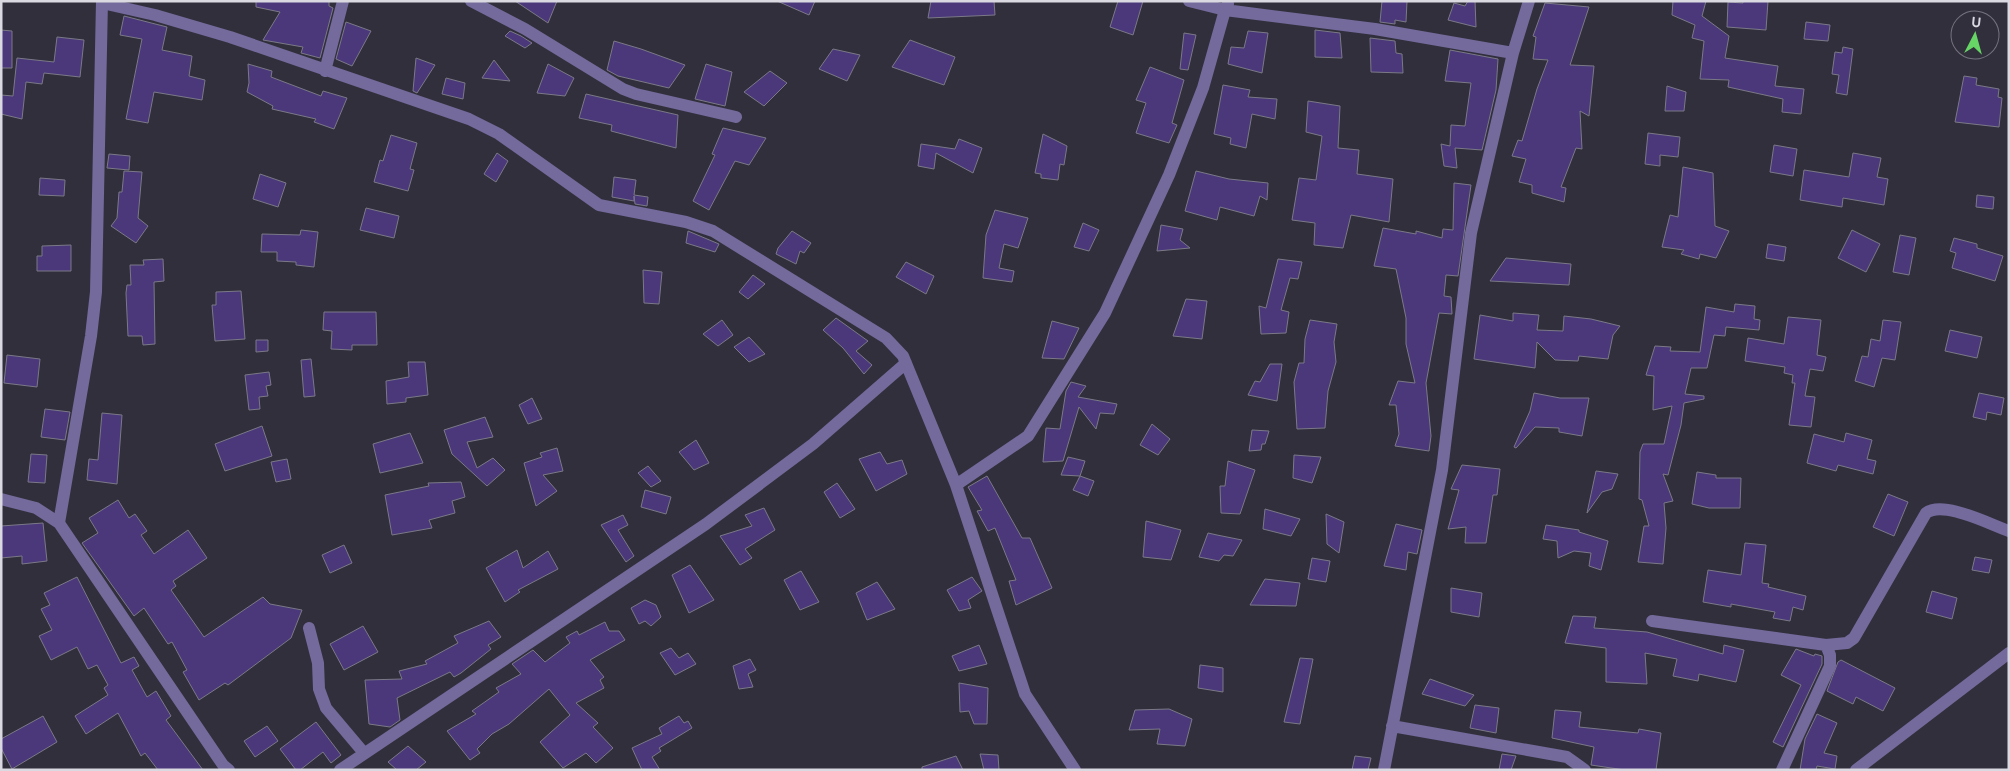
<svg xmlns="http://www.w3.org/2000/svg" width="2010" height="771" font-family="'DM Sans',sans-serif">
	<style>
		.building { fill: #4a387b; stroke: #7b7987 }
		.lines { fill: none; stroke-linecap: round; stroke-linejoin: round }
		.minor { stroke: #746a9b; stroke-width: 12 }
	</style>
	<rect width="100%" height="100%" fill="#312f3c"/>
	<!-- building -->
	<path class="building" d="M256,1H329V6L333,8L320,58L301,53L303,47L263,40L280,12L256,7Z
		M515,1H557L548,23Z
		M777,1H815L809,15Z
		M931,1H994L995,15L928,18Z
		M1118,1H1143L1133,35L1110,27Z
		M1382,1H1407L1406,22L1395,20V24L1380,22Z
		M1468,1H1475L1476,27L1448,20L1454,3L1465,6Z
		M1673,1H1706L1702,16L1729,36L1725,58L1778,66L1775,86L1804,89L1801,114L1782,112L1783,99L1728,87L1729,80L1700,79L1704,41L1692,38L1695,25L1672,15Z
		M1743,1H1768L1766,30L1727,27L1728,2L1743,3Z
		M1545,3L1589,7L1570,65L1594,66L1589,116L1580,111L1582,149L1576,148L1561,187L1566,188L1564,202L1532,193V185L1519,182L1526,159L1512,156L1518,140L1522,141L1537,89L1548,60L1533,59L1536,37L1533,36Z
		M124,16L167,27L162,50L192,56L189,76L205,80L202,100L154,92L148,123L126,119L142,39L120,35Z
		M346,22L371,31L352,66L336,59Z
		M1806,22L1830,25L1828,41L1804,39Z
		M1,30L12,31V68H1Z
		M1315,30L1340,33L1342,58L1315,57Z
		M510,31L521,36L532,43L525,48L505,36Z
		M1248,31L1268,33L1262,73L1228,64L1231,47L1244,48Z
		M1184,33L1196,35L1188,70L1180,69Z
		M57,37L84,40L80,77L44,73L42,84L26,82L22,119L1,114V95L13,96L17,58L54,62Z
		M1370,38L1395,41L1396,53L1402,54L1403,73L1371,72Z
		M910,40L955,57L944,85L892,67Z
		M614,41L641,49L685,65L669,88L618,76L607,70Z
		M1843,47L1853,49L1847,95L1836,93L1839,75L1832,74L1835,52L1842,53Z
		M833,49L860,55L847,81L819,69Z
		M1450,50L1498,59L1496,90L1482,150L1455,148L1457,168L1444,166L1441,144L1450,146L1451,125L1465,126L1471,83L1445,81Z
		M416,58L435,65L417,93L413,91Z
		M494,60L510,81L482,78Z
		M248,64L272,71L271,77L321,96L323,91L347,98L334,129L314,122L316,119L272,109L273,106L247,92L249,83Z
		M548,64L574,78L565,96L537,93Z
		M706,64L732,72L725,106L695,99Z
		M1150,67L1184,80L1172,123L1177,125L1169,143L1136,133L1146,103L1136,100Z
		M770,71L787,83L764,106L744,92Z
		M1964,76L1977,78L1976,85L1999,89L1998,97L2002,98L1999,127L1955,122Z
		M446,78L465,83L463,99L442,94Z
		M1223,85L1250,90L1248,97L1277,99L1275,119L1252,114L1246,148L1230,144L1231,138L1214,134Z
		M1667,86L1686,92L1684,111H1665Z
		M586,94L678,115L676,148L611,131L612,125L579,118Z
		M1308,101L1340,106L1338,148L1359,150L1357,174L1393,179L1389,222L1351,215L1343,248L1314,245L1315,223L1292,220L1299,178L1316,180L1322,136L1306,132Z
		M723,128L766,138L749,165L735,161L709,210L693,201L715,155L712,154Z
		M1648,133L1680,137L1678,157L1660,155V166L1645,164Z
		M1043,134L1067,146L1064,165L1060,164L1058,180L1041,178V174L1035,173Z
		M391,135L417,143L410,169L414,170L408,191L374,182L380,160L383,161Z
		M959,139L982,148L973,173L936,153L934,169L918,166L921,144L955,149Z
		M1774,145L1797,149L1793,176L1770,172Z
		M497,153L508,161L496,182L484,174Z
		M1853,153L1881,158L1877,177L1888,179L1884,205L1843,198L1842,207L1800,200L1804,170L1849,177Z
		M109,154L130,156L129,170L107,168Z
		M1683,167L1713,173L1715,226L1729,231L1716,258L1700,254L1699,259L1681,254L1684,250L1662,247L1670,215L1678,217Z
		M124,171L142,172L138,218L148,226L136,243L111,226L117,218L119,192H122Z
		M1196,171L1229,179L1268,183L1267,200L1260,196L1254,216L1220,207L1217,220L1185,211Z
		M260,174L286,183L278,207L253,199Z
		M614,177L636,180L634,195L648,197L647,206L635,204L634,196V201L612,197Z
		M40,178L65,180L64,196L39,195Z
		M1454,183L1471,185L1458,276L1446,275L1444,296L1451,297L1452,314L1439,313L1426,383L1431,436L1429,451L1395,446L1399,434L1396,405H1389L1398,381L1415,383L1406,344V318L1396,269L1374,266L1383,228L1416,234V231L1442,238L1443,229L1453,230Z
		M1977,195L1994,197L1993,209L1976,207Z
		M366,208L399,216L394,238L360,230Z
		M995,210L1028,218L1018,248L1004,244L999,268L1014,271L1012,282L983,278L986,235Z
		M1083,223L1099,230L1089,251L1074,247Z
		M1161,225L1183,229L1180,240L1190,248L1157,251Z
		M301,230L318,232L314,267L296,265V262L277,261V252H261L262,234L300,235Z
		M1852,230L1880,244L1866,272L1838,258Z
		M688,231L719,244L715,252L686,243Z
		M792,231L811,243L804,253L800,251L796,264L776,254L778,248Z
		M1900,235L1916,238L1909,275L1893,272Z
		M1954,238L1977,244V248L2003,256L1995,281L1952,268L1956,253L1950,251Z
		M1768,244L1786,247L1784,261L1766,258Z
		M71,245V271H37V256H42V246Z
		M1506,258L1571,264L1569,285L1490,281Z
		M163,259L164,281L154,282L155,344L143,345L142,336H128L126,293L127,285H131L130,265H144L143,260Z
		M1278,259L1302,262L1298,279L1290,278L1281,310L1289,312L1286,333L1261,334L1259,306L1266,308Z
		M906,262L934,276L926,294L896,277Z
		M643,270L662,272L659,304L644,303Z
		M753,275L765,284L748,299L739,292Z
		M241,291L245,339L215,341L212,305H216V292Z
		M1186,299L1207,301L1202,339L1173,336Z
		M1735,304L1755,306L1754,319L1760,320L1759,330L1726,327L1725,336L1714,335L1707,368H1691L1685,394L1704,396V399L1684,403L1681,425L1668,475L1663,474L1673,501L1664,503L1666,528L1663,564L1638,562L1644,526H1649L1642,500L1639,499L1640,452L1643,444H1664L1672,406L1653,410L1654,376L1646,375L1655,346L1671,347L1670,351L1700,352L1706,307L1734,312Z
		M324,312H376L377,345H352V350L331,349L332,331L323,330Z
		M1513,313L1539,315L1537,330L1563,331L1564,316L1591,319L1620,326L1613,335L1608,359L1579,356L1578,361L1555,360L1537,342L1535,368L1474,359L1480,315L1513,321Z
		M1788,317L1821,320L1817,355L1826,357L1823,371L1810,369L1805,396L1815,397L1811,427L1789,425L1795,383H1792L1793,375L1784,373L1785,367L1745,361L1748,338L1784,344Z
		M836,318L868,341L856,351L872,365L864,374L843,348L823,330Z
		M722,320L733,335L718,346L703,334Z
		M1310,320L1337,324L1334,342L1336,362L1328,391L1325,428L1297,429L1294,382L1299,363H1304L1305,339Z
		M1883,320L1901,322L1895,360L1882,358L1874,387L1855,381L1862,356L1868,357L1871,339L1880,341Z
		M1052,321L1079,328L1064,359L1042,358Z
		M1950,330L1982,337L1977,358L1945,351Z
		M749,337L765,354L749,362L734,347Z
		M256,340H268V351L256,352Z
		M7,355L40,359L37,387L4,383Z
		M311,359L315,396L304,397L301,360Z
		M408,362H425L428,395L406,398V402L387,404L386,381L409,377Z
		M1270,364H1282L1277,401L1248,395L1255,381L1260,382Z
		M269,372L271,385L266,386L268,396L259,397L260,409L249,410L245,375Z
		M1071,382L1086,386L1078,397L1117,404L1114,414L1100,413L1096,429L1079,407L1063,461L1043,462L1046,428L1060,429L1066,391Z
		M1534,393L1560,398H1589L1582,436L1559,432V428L1535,427L1516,448L1514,447L1530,411Z
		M1979,393L2004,398L2001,415L1987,412L1986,420L1973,417Z
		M532,398L542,419L528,424L519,405Z
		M45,409L70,412L65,440L41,437Z
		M102,413L122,415L117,484L87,480L89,459L98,460Z
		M485,417L493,437L467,442L477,468L493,458L505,470L487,486L452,454L444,430Z
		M1152,424L1170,439L1158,455L1140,445Z
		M262,426L272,456L225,471L215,444Z
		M1252,430L1269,431L1265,444H1262L1261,450L1249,451Z
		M410,433L423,463L380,473L373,444Z
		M1846,433L1872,440L1867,459L1876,461L1873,474L1838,465L1836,471L1807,463L1814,434L1844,442Z
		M696,440L709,463L694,470L679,452Z
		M557,448L563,471L543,475L557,491L536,506L524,463L542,457L540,453Z
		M880,452L887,464L902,460L907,474L876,491L859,459Z
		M31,454L47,455L45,483L28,482Z
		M1294,455L1321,457L1312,483L1293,478Z
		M1068,457L1085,461L1080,476L1061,475Z
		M287,459L291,479L276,482L271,462Z
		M1228,461L1255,470L1240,514L1221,513L1220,486H1225Z
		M1462,465L1500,469L1497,495H1493L1486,543H1465L1466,527L1448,529L1459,490L1451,489Z
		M648,466L661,481L651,487L638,473Z
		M1596,471L1618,474L1612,489L1602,492L1587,513Z
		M1697,472L1716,475V478H1741L1740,508H1709L1692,504Z
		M987,476L1022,538H1030L1052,588L1016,605L1009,581L1016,580L995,528L988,531L977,511L982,510L968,487Z
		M1080,476L1094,481L1088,496L1073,490Z
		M461,482L465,497L452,501L455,513L429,520L432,528L392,535L385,495L429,486L428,483Z
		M837,483L855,509L840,518L824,492Z
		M645,490L671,497L666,514L641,507Z
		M1888,494L1908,502L1894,536L1873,527Z
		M118,500L129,518L135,514L147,531L141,535L154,554L188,530L207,558L173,581L176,586L171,590L204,637L263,597L270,604L302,610L291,638L228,685L225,683L199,700L183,672L187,670L172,642L168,644L144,608L134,616L82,543L98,533L89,518Z
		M764,508L775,530L745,549L752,558L740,565L720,536L752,526L745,515Z
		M1265,509L1300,519L1291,536L1263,529Z
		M1326,514L1344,522L1339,553L1327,544Z
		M623,515L628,525L618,530L634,556L626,562L601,525Z
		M1146,521L1181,530L1171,560L1143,557Z
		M43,523L47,561L22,564V556L1,558V526Z
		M1396,524L1422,530L1417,554L1408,552L1406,570L1384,566Z
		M1546,525L1579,530V532L1608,541L1601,570L1589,566L1591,553L1574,551L1558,558L1557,541L1543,539Z
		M1208,533L1217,535L1242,540L1233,556L1224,555L1219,561L1199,557Z
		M1745,543L1766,545L1762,583L1769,584L1768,587L1806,596L1803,610L1793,607L1790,621L1773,618L1775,612L1731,604V607L1703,602L1708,570L1741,575Z
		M344,545L352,563L330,573L322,555Z
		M517,550L523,568L548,551L558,569L518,590L520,592L505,602L486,568Z
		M1975,557L1992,560L1989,573L1972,570Z
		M1312,558L1330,561L1326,582L1308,579Z
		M690,565L714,600L689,613L672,575Z
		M801,571L819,602L800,610L784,580Z
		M77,577L121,663L134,657L139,666L132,670L147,697L156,691L171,716L166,720L203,770H158L145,753L141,756L118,713L86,734L75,716L108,695L104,688L108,685L97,665L88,669L77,647L51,660L39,636L52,630L41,609L50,605L44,593Z
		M972,577L982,591L968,600L971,608L959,611L947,590Z
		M1265,579L1300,583L1296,606L1250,605Z
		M877,582L895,609L867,620L856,593Z
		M1451,588L1482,593L1479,617L1451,612Z
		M1932,591L1957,598L1952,619L1926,612Z
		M645,600L656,605L661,617L651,626L645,621L639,624L631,608Z
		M1573,616L1596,617L1594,628L1647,632L1723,654L1724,645L1744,650L1736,682L1699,674L1698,681L1673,676L1677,659L1645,653L1647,684L1606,682V648L1565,643Z
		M489,621L501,637L488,645L491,649L461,673L454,677L450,672L397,698L400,720L390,727L369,724L365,680L402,679L399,671L427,664L425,661L458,643L454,636Z
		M605,622L609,631H619L625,640L590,660L604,677L600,680L604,688L576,703L598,723L593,727L613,748L596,763L586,753L563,768L540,742L570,715L549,689L509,724L492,734L477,749L480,753L470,760L447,731L476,714L472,711L499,692L496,688L521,674L512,664L533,650L545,662L570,643L566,637L577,631L579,635Z
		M363,626L378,652L344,670L330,644Z
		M979,645L987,664L959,671L952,656Z
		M671,648L679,658L688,653L696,664L675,675L660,653Z
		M1796,649L1814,656L1815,654L1822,656V664L1783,747L1773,742L1801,685L1781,675Z
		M1300,658L1313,659L1300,724L1284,722Z
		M750,659L756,670L748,674L753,687L739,689L733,666Z
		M1841,660L1895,688L1883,711L1856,697L1853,704L1827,691L1838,662Z
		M1200,665L1223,668V692L1198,688Z
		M1430,679L1474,695L1465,706L1422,694Z
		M959,683L988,688L987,724H974L969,711L960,712Z
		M1475,705L1499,708L1496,733L1470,728Z
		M1169,709L1192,719L1185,746L1157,744L1160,729L1129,730L1135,710Z
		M1555,710L1581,712L1579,727L1638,733L1639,729L1661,733L1656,770H1625L1591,765L1594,747L1552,738Z
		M1817,714L1837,723L1824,753L1837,756L1835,769L1817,766L1816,770H1800L1805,739Z
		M43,716L57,742L12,769L1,748V739Z
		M679,716L684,723L688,721L692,728L659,748L661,751L652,757L660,770H642L632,748L662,734L659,728Z
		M316,722L341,755L331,763L323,752L300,770H296L280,749Z
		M267,726L278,741L255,757L244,741Z
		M408,746L426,762L416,770H397L388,762Z
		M980,754L998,755L999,770H984Z
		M1502,754L1516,756L1511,770H1499Z
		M956,756L963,770H922V767Z
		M1355,756L1371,758L1368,770H1352Z"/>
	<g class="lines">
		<!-- minor -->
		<path class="minor" d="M471,1L525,29L623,89L636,94L736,117
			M1189,1L1225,10L1228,4
			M102,3L155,15L230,37L469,119L499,134L599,205L686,222L713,231L886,338L903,356L956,485L1025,694L1075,770
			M325,71L343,1
			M956,485L1028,436L1105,313L1169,175L1203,88L1225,10L1375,29L1513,53
			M1,499L36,508L59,523L223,765L229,770
			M59,523L91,336L96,292L102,1
			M1652,621L1826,645L1830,655V666L1782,770
			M309,628L318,663L319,689L326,708L364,753
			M1826,645L1847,643L1854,638L1926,513C1943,500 1989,524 2009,531
			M1392,726L1567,757L1585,770
			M340,770L706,524L813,444L906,363
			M1384,770L1442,470L1471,233L1513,53L1529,1
			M1856,770L2009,653"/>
	</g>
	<!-- border -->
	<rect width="2010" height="771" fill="none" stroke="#dad9e1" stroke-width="5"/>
	<!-- north arrow -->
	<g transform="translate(1975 35) rotate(6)"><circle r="24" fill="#312f3c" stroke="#75737e"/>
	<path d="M0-4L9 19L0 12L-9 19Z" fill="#67d466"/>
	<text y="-8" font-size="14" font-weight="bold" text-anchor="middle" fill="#dad9e1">U</text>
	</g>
</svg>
